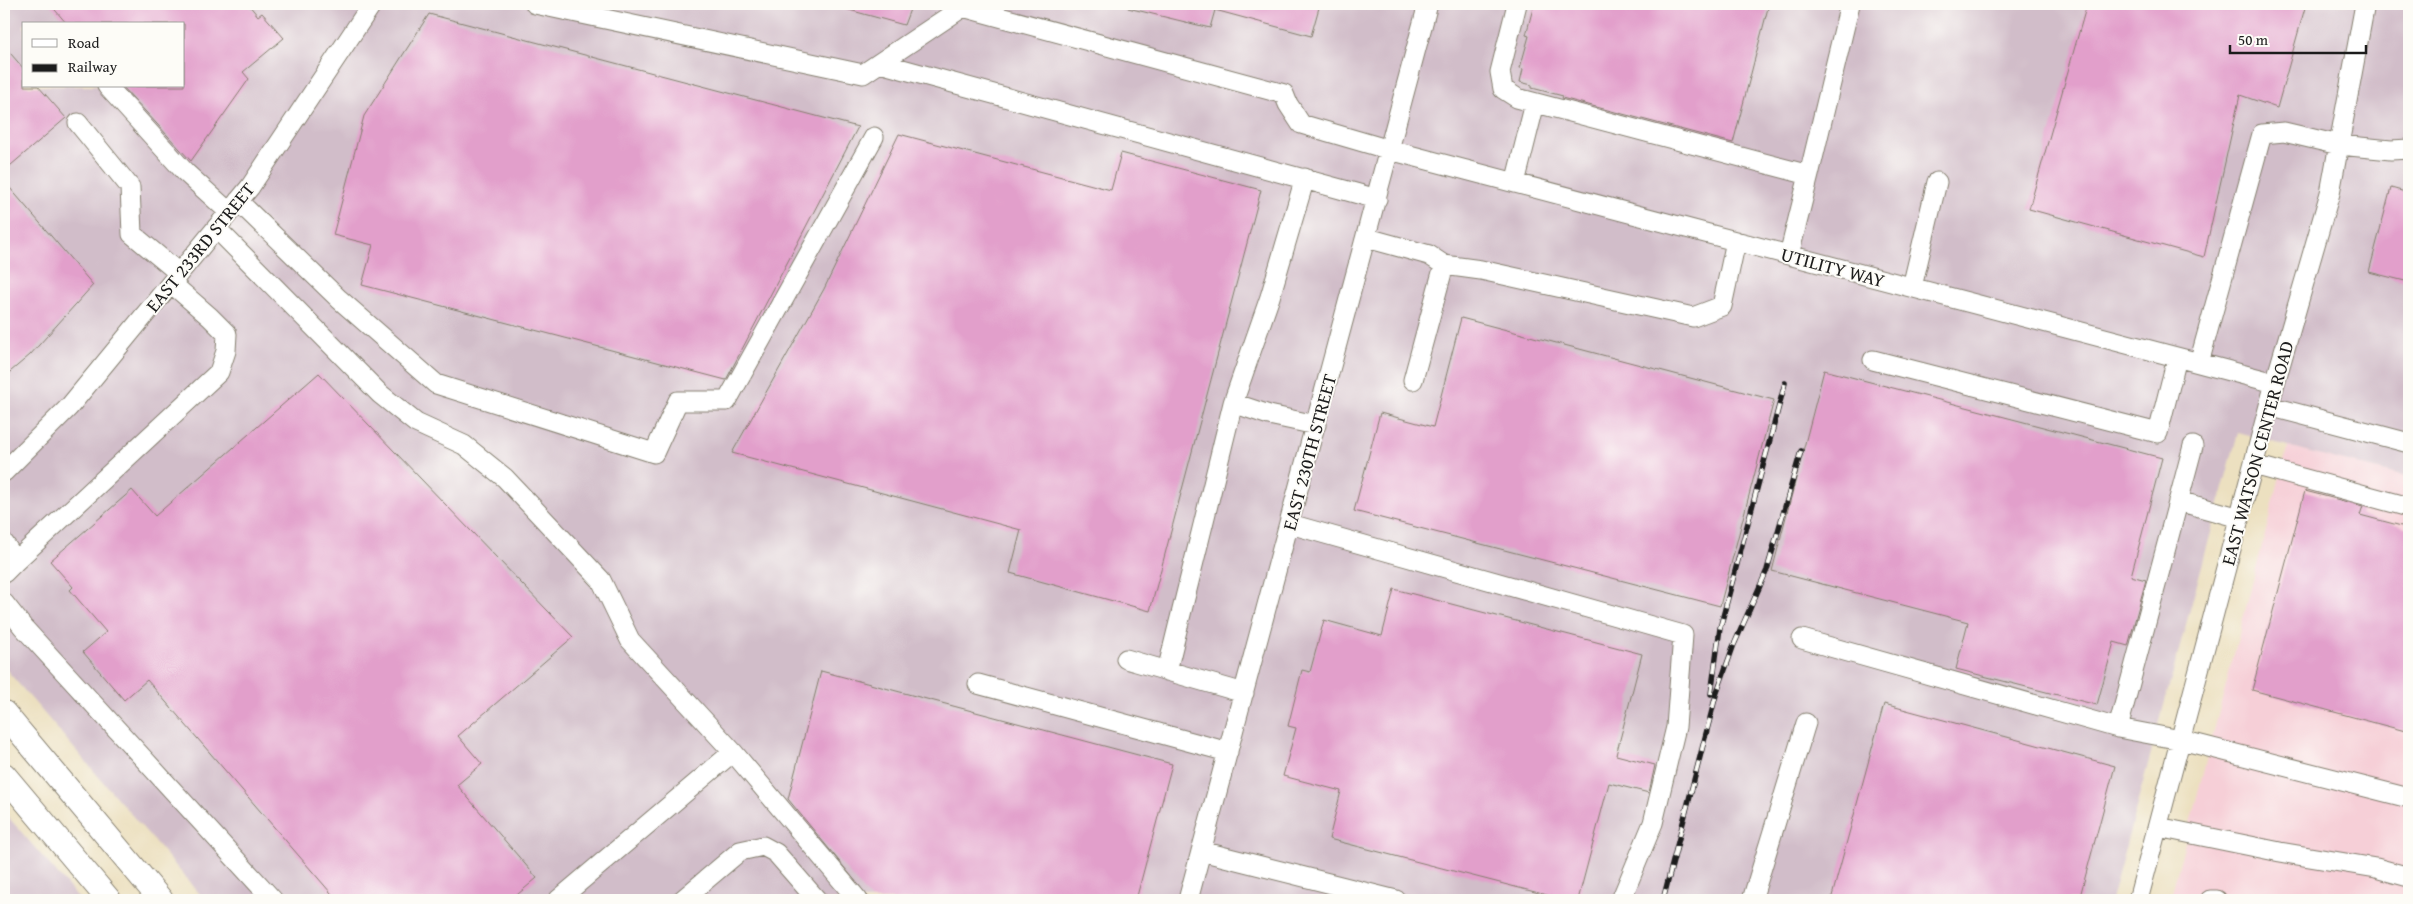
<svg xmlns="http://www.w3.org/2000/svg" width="2413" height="904" font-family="'Gentium Book Plus',serif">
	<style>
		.built { fill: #f6cfd7 }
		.industrial { fill: #d1bdc9; fill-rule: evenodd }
		.building { fill: #e29fcb }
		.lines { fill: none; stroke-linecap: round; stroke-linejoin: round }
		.minor-casing { stroke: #847e6e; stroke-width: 21 }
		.major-casing { stroke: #847e6e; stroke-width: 26 }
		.minor { stroke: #fff; stroke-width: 19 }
		.major { stroke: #fff; stroke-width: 24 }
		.rail-casing { stroke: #1c1c1c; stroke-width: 5.5 }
		.rail { stroke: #fdfcf7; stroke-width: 4; stroke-dasharray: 11; stroke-linecap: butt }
		.labels { text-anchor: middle; stroke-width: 4; stroke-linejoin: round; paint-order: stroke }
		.street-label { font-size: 19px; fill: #1c1c1c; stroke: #fdfcf7 }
	</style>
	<rect width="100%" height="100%" fill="#fdfcf7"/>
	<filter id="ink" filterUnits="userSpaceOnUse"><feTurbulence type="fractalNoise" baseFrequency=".02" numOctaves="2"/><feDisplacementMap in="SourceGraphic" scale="10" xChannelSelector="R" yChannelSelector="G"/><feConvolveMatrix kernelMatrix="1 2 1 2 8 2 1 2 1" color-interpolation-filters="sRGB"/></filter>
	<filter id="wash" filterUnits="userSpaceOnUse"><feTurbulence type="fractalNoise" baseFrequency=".0096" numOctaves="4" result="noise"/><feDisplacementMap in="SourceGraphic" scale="20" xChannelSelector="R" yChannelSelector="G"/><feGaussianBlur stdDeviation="1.12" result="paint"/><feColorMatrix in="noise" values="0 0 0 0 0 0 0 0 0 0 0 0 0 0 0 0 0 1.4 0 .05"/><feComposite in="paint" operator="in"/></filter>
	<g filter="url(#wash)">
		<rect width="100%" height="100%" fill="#ece0c0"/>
		<!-- built -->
		<path class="built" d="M2288,446L2409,478V900H2170Z"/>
		<!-- industrial -->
		<path class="industrial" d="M4,4H2409V478L2238,433L2111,900H205L4,667ZM24,24H184V86H24Z
			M4,812L80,900H4Z"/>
		<g id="blocks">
			<!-- building -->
			<path class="building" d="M50,4H248L258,16L262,13L284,38L243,72L249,79L191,161L122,86H184V24H67Z
				M843,4H912L904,25L842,8Z
				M1128,4H1320L1311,36L1215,10L1210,28L1128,8Z
				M1534,4H1769L1733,143L1562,98L1563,96L1532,88V85L1520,82L1523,69L1520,68L1529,36L1526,35Z
				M2087,4H2306L2277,108L2240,95L2204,257L2029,209Z
				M429,14L858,127L726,380L362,285L373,245L333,235L364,116Z
				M4,46L24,69V86H38L66,118L4,171Z
				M899,134L1111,190L1121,153L1261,190L1150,611L1010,573L1021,530L732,453L824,289Z
				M4,181L93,285L30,355L4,377Z
				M2391,188L2409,193V282L2369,272Z
				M1461,318L1774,400L1720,606L1354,511L1380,413L1433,427Z
				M1824,370L2162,458L2131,576L2146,580L2128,646L2114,642L2097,705L1956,669L1968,622L1772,571Z
				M319,373L573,637L458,736L482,764L457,785L537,878L511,900H337L147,680L124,700L83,652L106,632L70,590L73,587L50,561L132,490L155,516Z
				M2305,491L2363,506L2360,515L2409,528V732L2252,690Z
				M1394,589L1642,654L1616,755L1655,765L1649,793L1609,783L1578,900H1566L1329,839L1341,791L1283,776L1296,728L1288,726L1302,670L1310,672L1324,620L1382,636Z
				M821,671L1172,764L1136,900H871L788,799Z
				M1884,704L2115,766L2079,900H1831Z"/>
		</g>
	</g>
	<g filter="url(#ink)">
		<use href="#blocks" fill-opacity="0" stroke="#847e6e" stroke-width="1"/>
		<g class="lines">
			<!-- minor casing -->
			<g class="minor-casing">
				<path id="minor" d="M535,4L863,74L963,7L1284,94L1288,104L1301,124L1390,150L2275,383
					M1517,4L1500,72L1503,89L1517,98L1809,175L1850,4
					M880,63L1377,199
					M107,86L185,172L229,212
					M78,123L130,187L132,234L179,273
					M1305,178L1270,297L1233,403L1269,415L1316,425
					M1515,183L1535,103
					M238,201L339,299L436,384L654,453L678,401H727L874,137
					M216,228L380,394L416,423L464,445L505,478L601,580L630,640L733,752L858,900
					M1367,238L1429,255L1444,265L1481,270L1693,317L1722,306L1736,241
					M1789,255L1809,175
					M1912,287L1937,182
					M1873,360L2158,433L2177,358
					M2199,363L2262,134L2284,132L2339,145L2391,150L2409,149
					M1413,380L1444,265
					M2269,406L2409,443
					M2254,465L2409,507
					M4,472L69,407L250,187L372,4
					M2178,501L2240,518
					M1290,524L1683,635L1676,727L1653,823L1621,900
					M4,543L16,561L4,573
					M16,561L219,372L226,351L227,334L210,317L171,283
					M4,603L23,627L273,900
					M1802,639L2118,728L2181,740L2409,798
					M1126,659L1244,693
					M1167,671L1233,403
					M978,684L1228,752
					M2118,728L2193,446
					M2158,827L2280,852L2376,868L2409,877
					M1201,851L1396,900
					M558,900L733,752
					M682,900L740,851L763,846L776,853L817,900
					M1188,900L1428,4
					M1752,900L1806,723
					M2138,900L2275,383L2330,193L2365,4
					M2210,900H2217"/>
			</g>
			<!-- major casing -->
			<g class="major-casing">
				<path id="major" d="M4,713L161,900
					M4,775L109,900"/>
			</g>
			<!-- minor -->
			<use href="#minor" class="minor"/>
			<!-- major -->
			<use href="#major" class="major"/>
			<!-- rail casing -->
			<g class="rail-casing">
				<path id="rail" d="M1711,694L1720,628L1785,383
					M1663,900L1716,695L1733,647L1767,570L1801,451"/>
			</g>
			<!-- rail -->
			<use href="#rail" class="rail"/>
		</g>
	</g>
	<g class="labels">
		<!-- street labels -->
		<g class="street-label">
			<text transform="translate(200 247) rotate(-51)" y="7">EAST 233RD STREET</text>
			<text transform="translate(1833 267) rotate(15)" y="7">UTILITY WAY</text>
			<text transform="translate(1309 452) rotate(-75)" y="7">EAST 230TH STREET</text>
			<text transform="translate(2257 453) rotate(-75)" y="7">EAST WATSON CENTER ROAD</text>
		</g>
	</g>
	<!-- margin -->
	<rect width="2413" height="904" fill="none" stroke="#fdfcf7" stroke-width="20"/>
	<!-- legend -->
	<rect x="22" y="22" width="162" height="65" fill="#fdfcf7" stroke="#a3a29f"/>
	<rect x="32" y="39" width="25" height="8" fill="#ffffff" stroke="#a3a29f"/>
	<text x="68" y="48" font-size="15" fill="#1c1c1c">Road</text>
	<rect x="32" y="64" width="25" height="8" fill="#1c1c1c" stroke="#a3a29f"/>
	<text x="68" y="72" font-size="15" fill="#1c1c1c">Railway</text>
	<!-- scale -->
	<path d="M2230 45v8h136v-8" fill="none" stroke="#1c1c1c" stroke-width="2.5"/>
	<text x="2238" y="45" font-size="15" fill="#1c1c1c" stroke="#fdfcf7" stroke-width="4" paint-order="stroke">50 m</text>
</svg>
